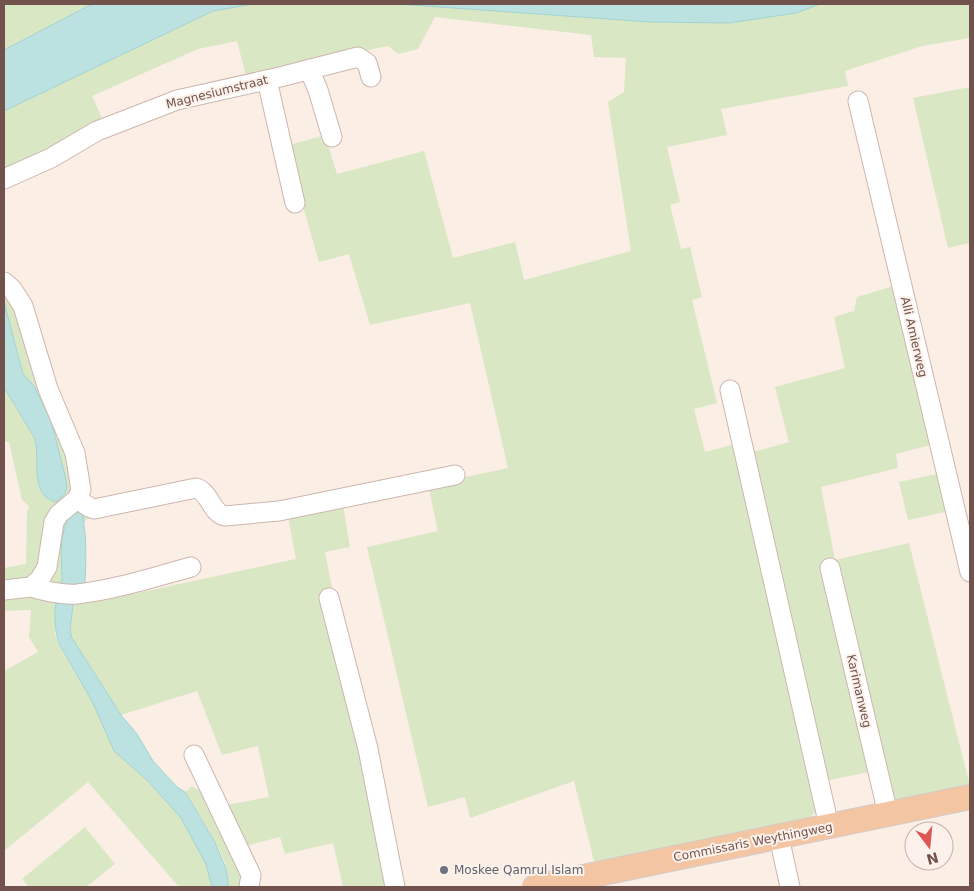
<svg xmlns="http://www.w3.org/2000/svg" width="974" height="891" font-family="'DejaVu Sans',sans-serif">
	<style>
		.green { fill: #d9e7c4 }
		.water { fill: #bbe2e0; stroke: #a2d3d1 }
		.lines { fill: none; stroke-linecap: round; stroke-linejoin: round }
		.minor-casing { stroke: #cdb6af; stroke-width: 21 }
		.major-casing { stroke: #d4cbc9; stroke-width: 26 }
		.minor { stroke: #fff; stroke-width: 19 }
		.major { stroke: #f4c5a2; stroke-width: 24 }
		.worship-dot { fill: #6b7280; stroke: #fdf2eb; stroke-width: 2 }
		.labels { text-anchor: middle; stroke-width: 4; stroke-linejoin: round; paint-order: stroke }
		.street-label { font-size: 12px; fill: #71524c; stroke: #fdf2eb }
		.worship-label { font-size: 12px; fill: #5b616d; stroke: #fdf2eb; text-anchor: start }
	</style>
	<rect width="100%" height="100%" fill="#faeee5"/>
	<!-- green -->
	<path class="green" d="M4,4H92L4,50Z
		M253,4H397L650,22L729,23L796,13L820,4H970V38L922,46L845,71L848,86L721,109L727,135L667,147L680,202L670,205L681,249L690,247L702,297L692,300L717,403L694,409L705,452L736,444L817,810L807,820L595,865L574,781L470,818L465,797L428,807L367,547L438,531L428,485L508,468L470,303L370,325L349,254L319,262L286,146L325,135L337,174L424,151L453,258L515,242L524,280L631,251L608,102L624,92L626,58L594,57L591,35L435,17L418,49L398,54L388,46L311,62L247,80L237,41L198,49L92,96L104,122L4,175V111L213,11Z
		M970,87V243L948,248L913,98Z
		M897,285L934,444L896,454L898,468L821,487L835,560L909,543L970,786L890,804L874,771L824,781L750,453L789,442L775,387L845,368L834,317L854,311L857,297Z
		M4,288L9,293L72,463L71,492L40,565L28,579L4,585V568L26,564L27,512L29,506L22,500L9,442H4V387L34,437C41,453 32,480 42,493C45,497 52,499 56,502L65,493L67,487L65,475L51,421L34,386L23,374L4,302Z
		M941,473L950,511L908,520L899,482Z
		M343,505L350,547L325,552L390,887H343L333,843L285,854L280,837L242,847L222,806L269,797L258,746L222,755L197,691L121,715L72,638L70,630L74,597L100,601L296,559L288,516Z
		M76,509L90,517L83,523V518L60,589L42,586L60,524Z
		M60,596L55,634L58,644L93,703L114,751L148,781L181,818L206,864L212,887H179L88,782L4,851V671L38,652L29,637L31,610L4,611V598Z
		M192,786L207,796L239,855L243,887H228C231,856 200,818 185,792Z
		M85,827L115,864L86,887H29L22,879Z"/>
	<!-- water -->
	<path class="water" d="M92,4H253L213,11L4,111V50Z
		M397,4H820L796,13L729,23L650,22Z
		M4,302L23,374L34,386L51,421L65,475L67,487L65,494L56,502C27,494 42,457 34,437L4,387Z
		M75,513H82C87,536 86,560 85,583L60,589L62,581C62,562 57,523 75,513Z
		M74,597L70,630L72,638L121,715L137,734L153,761L177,787L185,792L215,842L226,869L228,880V887H212L206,864L181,818L148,781L114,751L93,703L59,644C56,637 52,605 58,601C62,599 69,598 74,597Z"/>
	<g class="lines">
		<!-- minor casing -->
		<g class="minor-casing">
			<path id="minor" d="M309,69L318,90L332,137
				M267,80L295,203
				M858,101L970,572
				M4,179L51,158L97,131L177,100L280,77L358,57L367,63L371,77
				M4,282L12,289L23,306L48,389L75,453L81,490L77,499L59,514L54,522L47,567L40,579L31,587L4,590
				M730,390L829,826
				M77,499L89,507L94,509L196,488C210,492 211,513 225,516L279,511L455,475
				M830,568L888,814
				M31,587C46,591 61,595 77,594C114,590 154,577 191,567
				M329,598L368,749L395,887
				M194,755L251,875L249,887
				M779,837L790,887"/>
		</g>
		<!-- major casing -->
		<g class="major-casing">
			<path id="major" d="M535,887L970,797"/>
		</g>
		<!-- minor -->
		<use href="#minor" class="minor"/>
		<!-- major -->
		<use href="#major" class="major"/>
	</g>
	<!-- markers -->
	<circle class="worship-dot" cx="444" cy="870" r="5"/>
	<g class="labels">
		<!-- street labels -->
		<g class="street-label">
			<text transform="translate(217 92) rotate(-14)" y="4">Magnesiumstraat</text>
			<text transform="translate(914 337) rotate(77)" y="4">Alli Amierweg</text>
			<text transform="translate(859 691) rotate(77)" y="4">Karimanweg</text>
			<text transform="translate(753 842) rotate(-11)" y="4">Commissaris Weythingweg</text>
		</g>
		<!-- worship labels -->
		<g class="worship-label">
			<text x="454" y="874">Moskee Qamrul Islam</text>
		</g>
	</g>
	<!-- border -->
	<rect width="974" height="891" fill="none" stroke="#71524c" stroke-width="10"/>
	<!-- north arrow -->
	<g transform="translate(929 846) rotate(164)"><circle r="24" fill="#fdf2eb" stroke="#c5b2ab"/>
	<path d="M0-4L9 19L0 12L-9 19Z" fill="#db5753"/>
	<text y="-8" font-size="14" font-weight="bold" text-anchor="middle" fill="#71524c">N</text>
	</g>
</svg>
